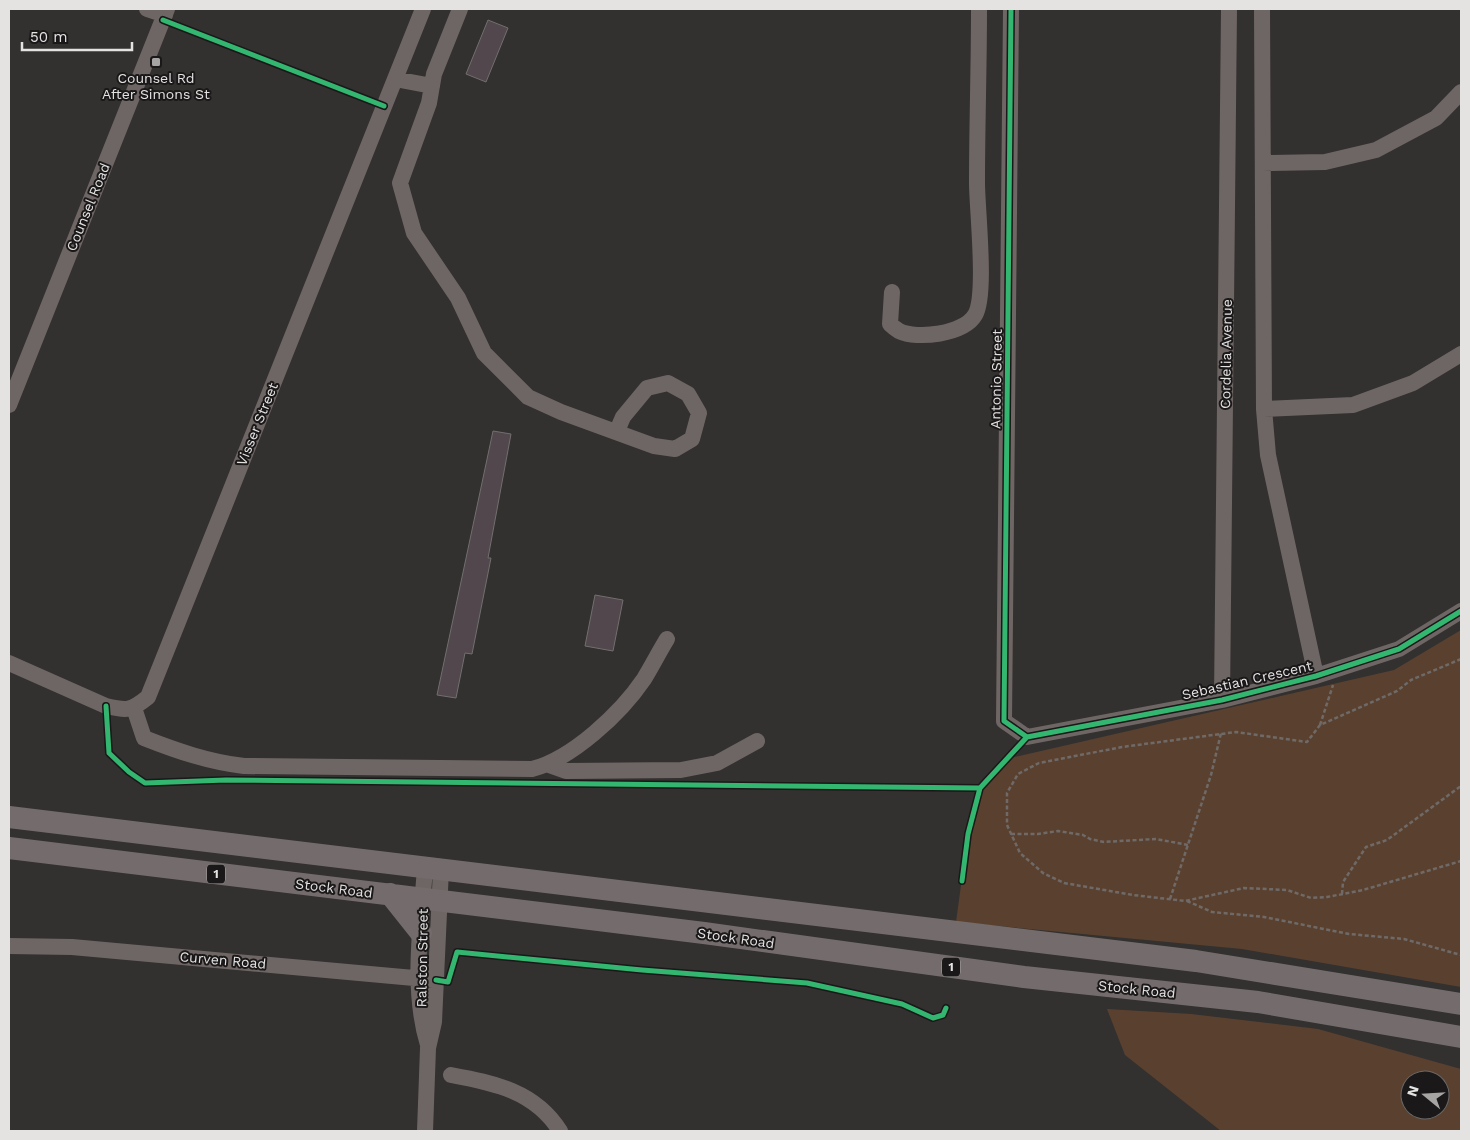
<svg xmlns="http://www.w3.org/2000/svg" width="1470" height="1140" font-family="'Work Sans',sans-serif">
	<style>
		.green { fill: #5a412f; fill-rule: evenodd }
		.building { fill: #52474c; stroke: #716f6f }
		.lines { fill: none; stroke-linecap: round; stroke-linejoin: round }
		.path { stroke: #6f6a68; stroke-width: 2.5; stroke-dasharray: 4 2.5; stroke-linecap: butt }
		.minor { stroke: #6e6664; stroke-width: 16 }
		.highway { stroke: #746c6c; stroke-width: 22 }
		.cycleway-casing { stroke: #1a1818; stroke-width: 8 }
		.cycleway { stroke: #33b770; stroke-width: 5 }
		.poi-dot { fill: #a7a4a4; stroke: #1a1818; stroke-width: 2 }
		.labels { text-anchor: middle; stroke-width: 4; stroke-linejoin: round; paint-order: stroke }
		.shield { fill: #1a1818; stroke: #a8a5a5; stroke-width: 1 }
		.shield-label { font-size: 12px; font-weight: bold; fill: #e5e2e2 }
		.poi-label { font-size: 14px; fill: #e5e2e2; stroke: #1a1818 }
		.street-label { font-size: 14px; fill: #e5e2e2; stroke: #1a1818 }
	</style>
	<rect width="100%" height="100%" fill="#333030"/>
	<!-- green -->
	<path class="green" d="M1461,630V987L1242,949L956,922L968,834L980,788L1010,758L1394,670Z
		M1107,1009L1191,1014L1318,1029L1461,1069V1131H1221L1125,1055ZM1410,1080H1440V1110H1410Z"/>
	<!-- building -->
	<path class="building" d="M488,20L508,28L486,82L466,74Z
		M493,431L511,434L488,558H491L472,654L465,653L456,698L437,695Z
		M595,595L623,600L613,651L585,646Z"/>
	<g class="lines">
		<!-- path -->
		<path class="path" d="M1461,659L1411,680L1397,691L1320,725L1307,742L1236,732L1122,747L1039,763L1018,774L1007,793V825L1020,853L1043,873L1064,883L1133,895L1185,901L1244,888L1287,890L1311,898L1327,897L1363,890L1461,861
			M1320,725L1333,685
			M1011,834H1038L1058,831L1083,835L1090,839L1104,842L1156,839L1188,845
			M1342,894L1343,882L1366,847L1387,840L1461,786
			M1170,899L1211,775L1221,733
			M1187,901L1212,912L1264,917L1349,934L1404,939L1461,955"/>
		<!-- minor -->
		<path class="minor" d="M147,9L165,15
			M460,9L434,74L429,103L400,183L414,233L458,298L484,353L528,397L561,412L654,446L675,449L692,439L699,413L688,394L668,383L647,388L623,417L617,431
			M1011,9L1004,721L1027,737L1222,700L1316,676L1399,649L1461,611
			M1262,9L1264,409L1268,455L1316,676
			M395,79L432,86
			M1263,163L1325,162L1376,150L1436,118L1461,92
			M892,292L890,324C892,326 896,329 899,331C917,340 964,334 975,315C987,296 977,209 977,183C977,125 979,67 979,9
			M9,405L167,9
			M1264,409L1353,405L1413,383L1461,354
			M9,663L106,706C127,711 131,711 148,697L423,9
			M1222,700L1229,9
			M134,708L144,738C177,751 209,762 244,766L532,769C572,759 621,713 644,679C652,666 659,652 667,639
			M549,765L566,771L681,770L717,763L757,741
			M425,868C421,925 411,990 428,1045
			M9,946L72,947L436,980
			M451,1075C494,1083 535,1091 560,1131
			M425,1131L428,1048L434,1022L441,869"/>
		<!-- highway -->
		<path class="highway" d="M9,817L1196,961L1461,1004
			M9,848L704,933L1024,977L1258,1002L1461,1037
			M390,894L421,933"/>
		<!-- cycleway casing -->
		<g class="cycleway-casing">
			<path id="cycleway" d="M1011,9L1004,721L1027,737
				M163,20L384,106
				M106,706L109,753L129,772L145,783L226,780L980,788
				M1027,737L1222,700L1316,676L1399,649L1461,611
				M962,881L968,834L980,788L1027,737
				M436,980L448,982L457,952L642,970L807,983L902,1004L933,1018L943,1015L946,1008"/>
		</g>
		<!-- cycleway -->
		<use href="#cycleway" class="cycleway"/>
	</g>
	<!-- markers -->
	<rect class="poi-dot" x="151" y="57" width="10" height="10" rx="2.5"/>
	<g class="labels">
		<!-- shield labels -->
		<g class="shield">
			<rect x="207" y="864.5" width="18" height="19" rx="4"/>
			<rect x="942" y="957.5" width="18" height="19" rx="4"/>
		</g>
		<g class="shield-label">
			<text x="216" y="878">1</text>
			<text x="951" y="971">1</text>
		</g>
		<!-- poi labels -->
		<g class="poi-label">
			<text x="156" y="83">Counsel Rd<tspan x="156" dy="16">After Simons St</tspan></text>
		</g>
		<!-- street labels -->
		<g class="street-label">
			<text transform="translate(88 207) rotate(-68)" y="5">Counsel Road</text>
			<text transform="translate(1226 354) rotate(-89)" y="5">Cordelia Avenue</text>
			<text transform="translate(996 379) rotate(-89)" y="5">Antonio Street</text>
			<text transform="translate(257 424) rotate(-68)" y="5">Visser Street</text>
			<text transform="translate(1247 680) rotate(-13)" y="5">Sebastian Crescent</text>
			<text transform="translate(334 888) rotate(7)" y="5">Stock Road</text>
			<text transform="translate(736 938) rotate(8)" y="5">Stock Road</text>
			<text transform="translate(422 958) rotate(-89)" y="5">Ralston Street</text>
			<text transform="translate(223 960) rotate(5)" y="5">Curven Road</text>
			<text transform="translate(1137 989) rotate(6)" y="5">Stock Road</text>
		</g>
	</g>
	<!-- border -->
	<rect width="1470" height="1140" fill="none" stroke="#e5e2e2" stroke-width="20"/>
	<!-- north arrow -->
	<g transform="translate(1425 1095) rotate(288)"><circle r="24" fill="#1a1818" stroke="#6b6969"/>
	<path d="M0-4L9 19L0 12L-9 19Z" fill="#a7a4a4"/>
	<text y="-8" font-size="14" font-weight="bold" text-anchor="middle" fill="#e5e2e2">N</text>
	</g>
	<!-- scale -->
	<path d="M22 42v8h110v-8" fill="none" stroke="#e5e2e2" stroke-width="2.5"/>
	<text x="30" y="42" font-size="15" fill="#e5e2e2" stroke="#1a1818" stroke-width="4" paint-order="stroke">50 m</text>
</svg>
